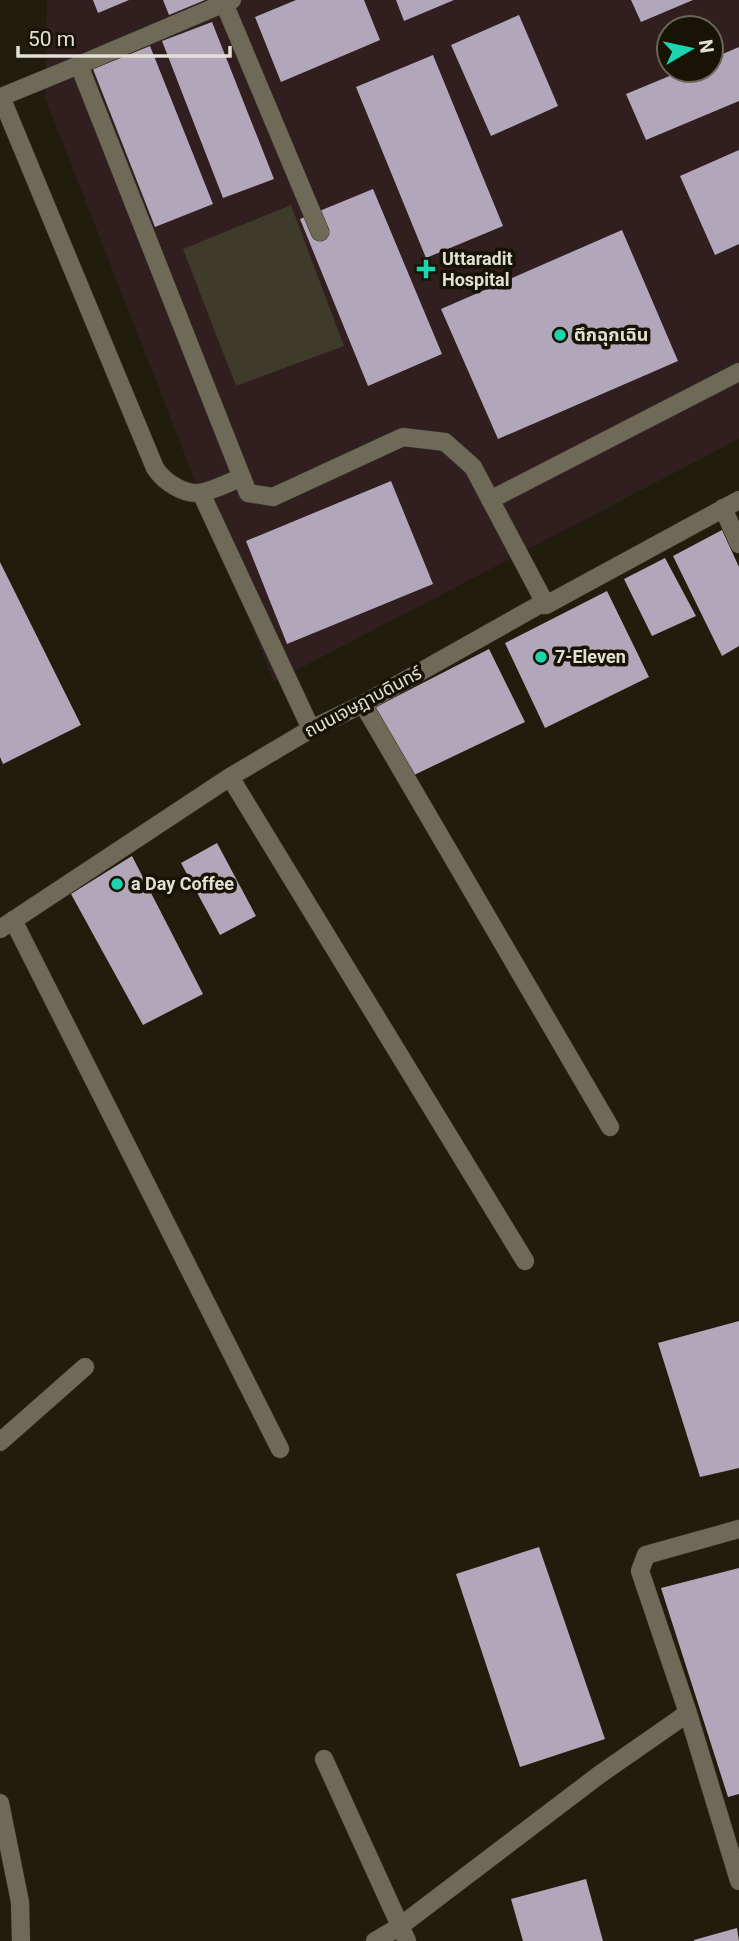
<svg xmlns="http://www.w3.org/2000/svg" width="739" height="1941" font-family="Roboto,'Noto Sans Thai',sans-serif">
	<style>
		.medical { fill: #311e1f; fill-rule: evenodd }
		.green { fill: #3e3b2a }
		.building { fill: #b2a7ba }
		.lines { fill: none; stroke-linecap: round; stroke-linejoin: round }
		.minor-casing { stroke: #3a372f; stroke-width: 19 }
		.minor { stroke: #6e6a57; stroke-width: 18 }
		.poi-dot { fill: #1bd5b1; stroke: #171405; stroke-width: 2.5 }
		.labels { text-anchor: middle; stroke-width: 7; stroke-linejoin: round; paint-order: stroke }
		.poi-label { font-size: 18px; font-weight: bold; fill: #e2e0d5; stroke: #171405; text-anchor: start }
		.street-label { font-size: 18px; fill: #e2e0d5; stroke: #171405 }
	</style>
	<rect width="100%" height="100%" fill="#211d0d"/>
	<!-- medical -->
	<path class="medical" d="M47,0H739V439L274,682L45,98ZM669,28H711V70H669Z"/>
	<!-- green -->
	<path class="green" d="M291,205L344,346L236,386L183,249Z"/>
	<!-- building -->
	<path class="building" d="M93,0H129L98,13Z
		M163,0H205L169,15Z
		M296,0H364L380,40L281,82L255,17Z
		M396,0H454L404,21Z
		M631,0H693L641,22Z
		M519,15L558,106L491,136L451,45Z
		M212,22L274,179L223,198L162,41Z
		M150,46L213,204L155,227L93,69Z
		M739,47V101L646,140L626,94L684,70H711V59Z
		M433,55L503,226L426,258L356,87Z
		M739,150V244L715,255L680,176Z
		M373,189L442,354L368,386L300,219Z
		M622,230L678,361L498,439L441,309Z
		M391,481L433,584L287,644L246,541Z
		M722,530L739,567V646L722,656L673,556Z
		M665,558L696,616L652,636L624,579Z
		M0,562L81,725L3,764L0,757Z
		M607,591L649,677L545,728L505,643Z
		M489,649L525,722L412,776L374,708Z
		M217,843L256,916L220,935L181,863Z
		M132,856L203,994L143,1025L71,894Z
		M739,1321V1468L700,1477L658,1343Z
		M539,1547L605,1739L520,1767L456,1574Z
		M739,1568V1794L728,1797L661,1588Z
		M586,1879L603,1941H523L511,1899Z
		M737,1928L739,1941H694V1940Z"/>
	<g class="lines">
		<!-- minor casing -->
		<g class="minor-casing">
			<path id="minor" d="M232,0L79,65L248,493L273,497L403,437L445,442L473,467L546,605
				M224,3L320,232
				M79,65L1,97L155,468C164,482 186,497 204,492C217,489 230,482 242,477
				M201,493L311,729
				M490,500L739,372
				M723,508L739,544
				M363,704L610,1127
				M230,777L525,1261
				M13,920L280,1449
				M0,929L230,777L311,729L363,704L539,605H546L739,500
				M0,1442L85,1367
				M739,1529L646,1555L640,1571L688,1713L739,1881
				M324,1759L407,1941
				M0,1803L20,1902L21,1941
				M375,1941L399,1927L599,1775L688,1713"/>
		</g>
		<!-- minor -->
		<use href="#minor" class="minor"/>
	</g>
	<!-- markers -->
	<g class="poi-dot">
		<path d="M422.5 258.5h7v7h7v7h-7v7h-7v-7h-7v-7h7z"/>
		<circle cx="560" cy="335" r="7"/>
		<circle cx="541" cy="657" r="7"/>
		<circle cx="117" cy="884" r="7"/>
	</g>
	<g class="labels">
		<!-- poi labels -->
		<g class="poi-label">
			<text x="442" y="265">Uttaradit<tspan x="442" dy="21">Hospital</tspan></text>
			<text x="574" y="341">ตึกฉุกเฉิน</text>
			<text x="555" y="663">7-Eleven</text>
			<text x="131" y="890">a Day Coffee</text>
		</g>
		<!-- street labels -->
		<g class="street-label">
			<text transform="translate(363 702) rotate(-28)" y="6">ถนนเจษฎาบดินทร์</text>
		</g>
	</g>
	<!-- north arrow -->
	<g transform="translate(690 49) rotate(81)"><circle r="33" fill="#171405" stroke="#686658" stroke-width="2"/>
	<path d="M0-5L12 26L0 18L-12 26Z" fill="#1bd5b1"/>
	<text y="-10" font-size="19" font-weight="bold" text-anchor="middle" fill="#e2e0d5">N</text>
	</g>
	<!-- scale -->
	<path d="M18 46v10h212v-10" fill="none" stroke="#e2e0d5" stroke-width="3.5"/>
	<text x="28" y="46" font-size="21" fill="#e2e0d5" stroke="#171405" stroke-width="5" paint-order="stroke">50 m</text>
</svg>
